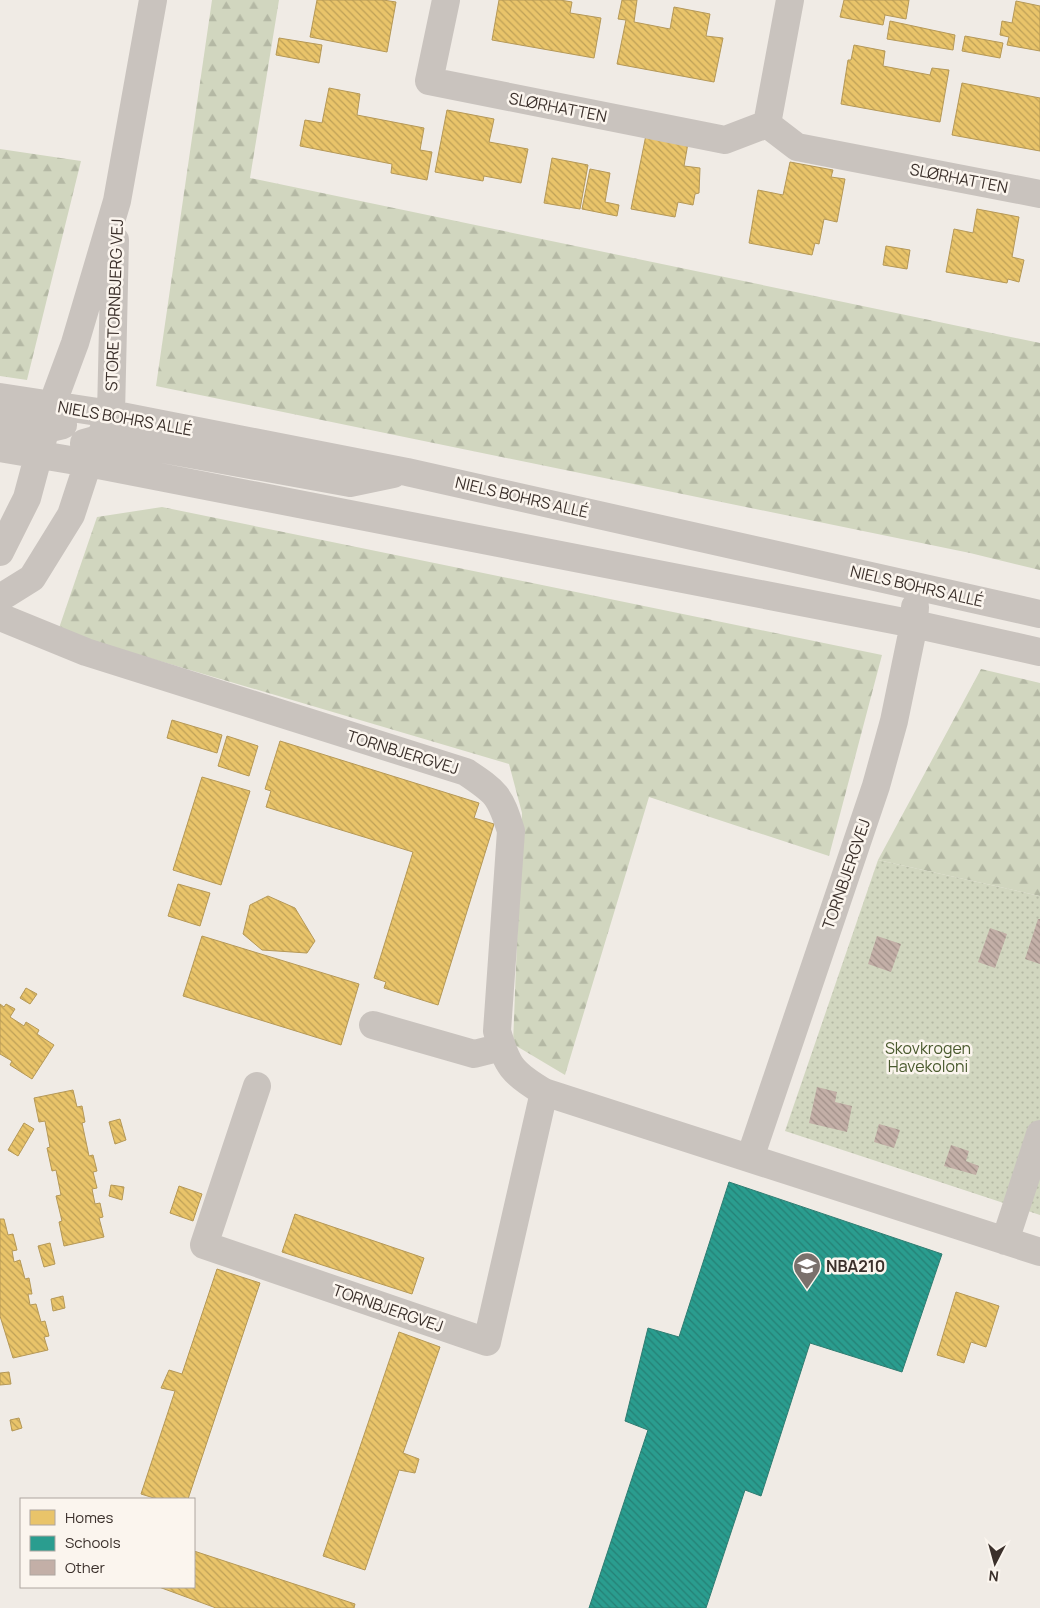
<svg xmlns="http://www.w3.org/2000/svg" width="1040" height="1608" font-family="Manrope,sans-serif">
	<style>
		.forest { fill: url(#forest-firs) }
		.garden { fill: url(#garden-dots) }
		.homes { fill: url(#homes-back-hatch); stroke: #b59857 }
		.schools { fill: url(#schools-back-hatch); stroke: #2f7c71 }
		.building { fill: url(#building-back-hatch) }
		.lines { fill: none; stroke-linecap: round; stroke-linejoin: round }
		.minor { stroke: #c9c3be; stroke-width: 28 }
		.labels { text-anchor: middle; stroke-width: 5; stroke-linejoin: round; paint-order: stroke }
		.street-label { font-size: 16px; fill: #3b302b; stroke: #fbf5ee }
		.park-label { font-size: 16px; fill: #4a5a2e; stroke: #fbf5ee }
		.poi-label { font-size: 16px; font-weight: bold; fill: #3b302b; stroke: #fbf5ee; text-anchor: start }
	</style>
	<defs>
		<pattern id="forest-firs" width="22" height="20" patternUnits="userSpaceOnUse" patternTransform="scale(1.25)"><rect width="22" height="20" fill="#d1d6bf"/><path d="M5 1l3.5 6h-7zM16 11l3.5 6h-7z" fill="#b4b8a4"/></pattern>
		<pattern id="garden-dots" width="8" height="8" patternUnits="userSpaceOnUse" patternTransform="scale(1.25)"><rect width="8" height="8" fill="#d1d6bf"/><path d="M2 2h.1M6 6h.1" fill="none" stroke="#b4b8a4" stroke-width="1.8" stroke-linecap="round"/></pattern>
		<pattern id="homes-back-hatch" width="6" height="6" patternUnits="userSpaceOnUse" patternTransform="scale(1.25)"><rect width="6" height="6" fill="#e9c46a"/><path d="M-1 5l2 2M0 0l6 6M5-1l2 2" fill="none" stroke="#bea057"/></pattern>
		<pattern id="schools-back-hatch" width="6" height="6" patternUnits="userSpaceOnUse" patternTransform="scale(1.25)"><rect width="6" height="6" fill="#2a9d8f"/><path d="M-1 5l2 2M0 0l6 6M5-1l2 2" fill="none" stroke="#258075"/></pattern>
		<pattern id="building-back-hatch" width="6" height="6" patternUnits="userSpaceOnUse" patternTransform="scale(1.25)"><rect width="6" height="6" fill="#c3afa7"/><path d="M-1 5l2 2M0 0l6 6M5-1l2 2" fill="none" stroke="#a08f88"/></pattern>
	</defs>
	<rect width="100%" height="100%" fill="#f0ebe5"/>
	<!-- forest -->
	<path class="forest" d="M212,0H279L250,178L1040,343V570L970,553L156,386Z
		M0,149L81,161L27,380L0,376Z
		M162,507L882,655L829,856L649,797L565,1075L513,1044L522,813L509,764L58,631L97,517Z
		M981,669L1040,683V896L878,860Z"/>
	<!-- garden -->
	<path class="garden" d="M878,860L1040,896V1215L785,1131Z"/>
	<!-- homes -->
	<path class="homes" d="M317,0H383L396,2L387,52L310,37Z
		M499,0H560L572,2L570,13L601,18L594,58L492,40Z
		M622,0H637L634,22L670,29L674,7L710,14L706,36L723,38L714,82L617,64L626,20L618,19Z
		M844,0H909L906,19L885,15L883,25L840,17Z
		M1016,1L1040,6V51L1007,45L1009,37L1000,35L1002,21L1012,23Z
		M890,21L955,35L953,50L887,39Z
		M965,36L1003,43L1000,58L962,51Z
		M279,38L322,45L319,63L276,55Z
		M854,45L885,51L883,66L930,75L932,68L949,70L940,122L841,104L848,60H851Z
		M962,83L1040,98V151L952,135Z
		M329,88L360,94L357,115L424,128L420,150L432,152L427,180L391,173L392,164L300,146L305,120L322,123Z
		M447,110L494,119L489,142L528,149L521,183L484,176L483,181L435,172Z
		M646,135L688,143L684,166L700,168L699,193L695,194L693,205L678,202L675,217L631,209Z
		M552,158L588,165L580,209L544,203Z
		M790,162L833,170L831,177L845,179L837,222L824,219L819,244L815,243L812,255L749,243L758,190L783,195Z
		M590,169L610,173L605,202L619,205L617,216L582,209Z
		M977,209L1019,217L1012,257L1024,260L1019,282L1008,279L1007,283L946,272L954,229L973,233Z
		M886,246L910,250L907,269L883,265Z
		M172,720L222,735L217,753L167,738Z
		M227,736L258,746L249,776L218,766Z
		M280,741L479,803L474,818L494,824L438,1005L384,988L386,982L374,978L413,852L266,807L271,791L265,789Z
		M202,777L250,791L221,885L173,870Z
		M178,884L210,893L200,926L168,916Z
		M268,896L295,908L315,941L307,953L262,950L243,934L250,905Z
		M202,936L359,984L341,1045L183,996Z
		M26,988L37,994L30,1004L20,998Z
		M0,1004L4,1007L6,1004L15,1009L10,1017L24,1026L26,1022L39,1030L37,1034L54,1045L32,1079L10,1065L12,1061L0,1054Z
		M73,1090L77,1107L82,1106L85,1122L82,1123L89,1156L93,1155L97,1171L93,1172L97,1188L92,1189L95,1204L100,1203L103,1217L99,1218L104,1237L64,1246L59,1222L62,1221L56,1196L61,1195L56,1170L52,1171L47,1148L50,1147L45,1121L39,1122L34,1098Z
		M120,1119L126,1140L115,1144L109,1122Z
		M24,1123L34,1129L18,1156L8,1150Z
		M111,1185L124,1187L122,1200L109,1196Z
		M179,1186L202,1194L193,1221L170,1213Z
		M295,1214L424,1258L412,1294L282,1252Z
		M0,1219H4L8,1235L13,1234L17,1250L12,1251L14,1262L20,1260L25,1279L29,1278L32,1294H28L30,1305L36,1304L41,1322L45,1321L49,1336L44,1337L48,1350L13,1358L0,1316Z
		M50,1243L55,1264L44,1267L38,1246Z
		M217,1269L260,1283L188,1499H157L141,1494L175,1391L161,1388L169,1370L182,1374Z
		M956,1292L999,1306L986,1347L971,1342L964,1363L937,1355Z
		M63,1296L65,1308L53,1311L51,1299Z
		M399,1332L440,1347L403,1453L419,1459L415,1473L399,1470L365,1570L323,1556Z
		M9,1372L11,1384L0,1385V1373Z
		M19,1418L22,1428L12,1431L10,1420Z
		M194,1551L355,1604L354,1608H216L159,1587H194Z"/>
	<!-- schools -->
	<path class="schools" d="M729,1182L942,1254L902,1372L810,1343L761,1496L745,1490L706,1608H589L648,1430L625,1421L648,1328L679,1337Z"/>
	<!-- building -->
	<path class="building" d="M1038,919H1040V964L1025,959Z
		M990,928L1007,934L995,968L978,962Z
		M877,936L901,944L891,972L868,964Z
		M817,1087L837,1092L835,1102L852,1106L847,1132L809,1123Z
		M879,1124L900,1130L894,1148L874,1142Z
		M951,1145L969,1151L966,1161L979,1166L976,1175L944,1166Z"/>
	<g class="lines">
		<!-- minor -->
		<path class="minor" d="M446,0L429,81L725,140L767,124
			M790,0L767,124L797,147L1040,194
			M0,397L111,414L407,472L1040,614
			M0,423L46,429L63,425
			M84,443L102,438L350,483L393,474
			M0,448L88,463L914,624L1040,652
			M0,552L27,498L52,405L75,343L117,201L153,0
			M0,598L32,578L71,515L88,463L111,414L115,240
			M0,617L86,652L466,772C496,792 500,795 511,831L497,1031C507,1066 512,1073 544,1092L1040,1252
			M373,1025L474,1054L502,1047
			M257,1086L204,1245L487,1342L544,1092
			M750,1158L876,786L894,721L914,624L915,607
			M1005,1241L1040,1134"/>
	</g>
	<!-- icons -->
	<defs>
		<g id="school-pin" transform="scale(1.4375)"><path d="M0 17L-7.5 6A9.5 9.5 0 1 1 7.5 6Z" fill="#7a716c" stroke="#fbf5ee"/><path d="M0-5L7-2L0 1L-7-2ZM-4 1L0 2.5L4 1V4Q0 6-4 4Z" fill="#fff"/></g>
	</defs>
	<g fill-rule="evenodd">
		<use href="#school-pin" x="807" y="1266"/>
	</g>
	<g class="labels">
		<!-- street labels -->
		<g class="street-label">
			<text transform="translate(558 107) rotate(11)" y="6">SLØRHATTEN</text>
			<text transform="translate(959 178) rotate(11)" y="6">SLØRHATTEN</text>
			<text transform="translate(114 305) rotate(-88)" y="6">STORE TORNBJERG VEJ</text>
			<text transform="translate(125 418) rotate(10)" y="6">NIELS BOHRS ALLÉ</text>
			<text transform="translate(522 497) rotate(13)" y="6">NIELS BOHRS ALLÉ</text>
			<text transform="translate(917 586) rotate(13)" y="6">NIELS BOHRS ALLÉ</text>
			<text transform="translate(403 752) rotate(17)" y="6">TORNBJERGVEJ</text>
			<text transform="translate(846 874) rotate(-71)" y="6">TORNBJERGVEJ</text>
			<text transform="translate(388 1308) rotate(19)" y="6">TORNBJERGVEJ</text>
		</g>
		<!-- park labels -->
		<g class="park-label">
			<text x="928" y="1054">Skovkrogen<tspan x="928" dy="18">Havekoloni</tspan></text>
		</g>
		<!-- poi labels -->
		<g class="poi-label">
			<text x="826" y="1272">NBA210</text>
		</g>
	</g>
	<!-- legend -->
	<rect x="20" y="1498" width="175" height="90" fill="#fbf5ee" stroke="#aea6a0"/>
	<rect x="30" y="1510" width="25" height="15" fill="#e9c46a" stroke="#aea6a0"/>
	<text x="65" y="1523" font-size="15" fill="#3b302b">Homes</text>
	<rect x="30" y="1536" width="25" height="15" fill="#2a9d8f" stroke="#aea6a0"/>
	<text x="65" y="1548" font-size="15" fill="#3b302b">Schools</text>
	<rect x="30" y="1560" width="25" height="15" fill="#c3afa7" stroke="#aea6a0"/>
	<text x="65" y="1573" font-size="15" fill="#3b302b">Other</text>
	<!-- north arrow -->
	<g transform="translate(995 1563) rotate(186)" stroke="#fbf5ee" stroke-width="4" paint-order="stroke">
	<path d="M0-4L9 19L0 12L-9 19Z" fill="#3b302b"/>
	<text y="-8" font-size="14" font-weight="bold" text-anchor="middle" fill="#3b302b">N</text>
	</g>
</svg>
